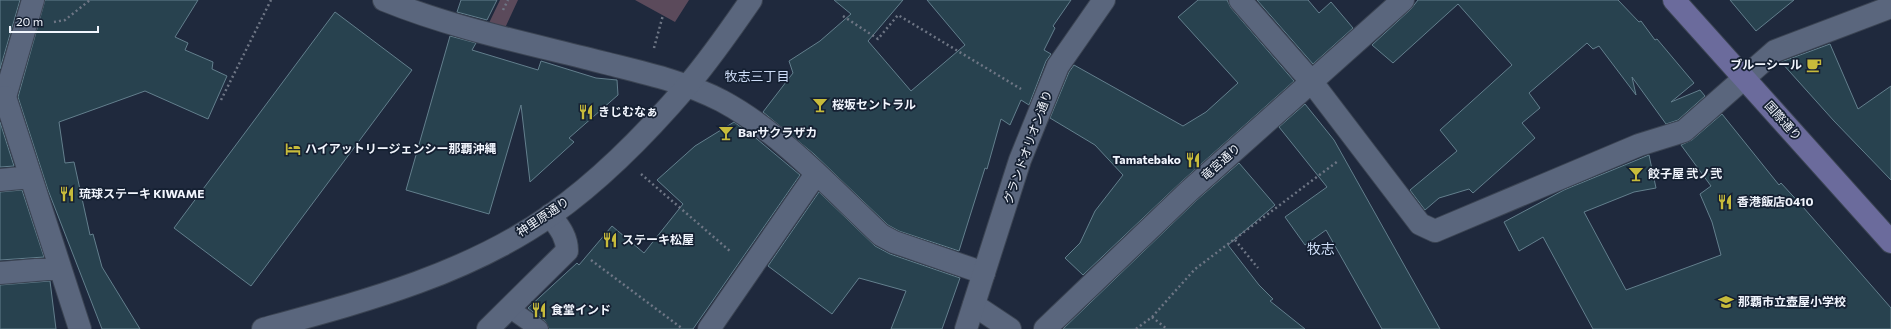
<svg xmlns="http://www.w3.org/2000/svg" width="1891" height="329" font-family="Commissioner,'Noto Sans JP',sans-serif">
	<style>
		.green { fill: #5b4a5b }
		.building { fill: #28424f; stroke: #637f8d }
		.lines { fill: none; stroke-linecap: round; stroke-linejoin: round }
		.service-casing { stroke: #3b4453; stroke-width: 20 }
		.pedestrian-casing { stroke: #3b4453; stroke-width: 24 }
		.minor-casing { stroke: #3b4453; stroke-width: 24 }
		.tertiary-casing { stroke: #3b4453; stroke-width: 24 }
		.secondary-casing { stroke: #3b4453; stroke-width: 24 }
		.path { stroke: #6e7685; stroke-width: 2.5; stroke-dasharray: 2 3; stroke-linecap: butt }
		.service { stroke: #5a667d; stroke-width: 18 }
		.pedestrian { stroke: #5a667d; stroke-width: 22 }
		.minor { stroke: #5a667d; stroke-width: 22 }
		.tertiary { stroke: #5a667d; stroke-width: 22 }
		.secondary { stroke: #6b6b9c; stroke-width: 22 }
		.labels { text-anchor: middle; stroke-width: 3.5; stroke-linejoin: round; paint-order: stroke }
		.poi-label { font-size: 12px; font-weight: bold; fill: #f1f5fd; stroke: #152032; text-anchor: start }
		.street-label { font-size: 12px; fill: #f1f5fd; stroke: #152032 }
		.neighbourhood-label { font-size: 13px; fill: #cfdef8; stroke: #152032 }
		.quarter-label { font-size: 14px; fill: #cfdef8; stroke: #152032 }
	</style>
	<rect width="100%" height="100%" fill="#1f293d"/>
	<!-- green -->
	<path class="green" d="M500,0H518L505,28L489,23Z
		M635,0H689L675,22Z"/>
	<!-- building -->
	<path class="building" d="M0,0H20L0,69Z
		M45,0H198L175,37L188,43L185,50L213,62L212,69L227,76L208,119L145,91L59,122L65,163L74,162L90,235L93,234L102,267L140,329H102L48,190L18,97Z
		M461,0H497L487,20L457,12Z
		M834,0H903L868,41L911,91L965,45L927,0H1071L1053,26L1055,28L1044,50L1051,54L1046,61L1029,105L1021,100L1010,125L1001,119L987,169L985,168L959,251L899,231L888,225L814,154L763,112L793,73L789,61L820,41L851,14Z
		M1198,0H1227L1231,8L1294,81L1181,182L1083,275L1065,258L1080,243L1095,211L1123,175L1095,145L1050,118L1069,72L1074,65L1183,126L1206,112L1238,83L1178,17Z
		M1257,0H1308L1319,13L1331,2L1353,28L1313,64Z
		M1418,0H1618L1639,22L1641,21L1655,40L1657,39L1694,83L1671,102L1700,90L1705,96L1678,120L1666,124L1632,77L1636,95L1599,46L1593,49L1587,43L1529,93L1540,108L1522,123L1535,138L1473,193L1469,189L1439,198L1425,210L1410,190L1457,151L1440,130L1512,65L1458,4L1393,63L1372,45L1411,9Z
		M1730,0H1794L1756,31Z
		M335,12L412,70L251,286L174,228Z
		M450,36L476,43L472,50L538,70L541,61L596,78L617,80L618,95L569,138L574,142L530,182L521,105L489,214L406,190Z
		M1830,44L1858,109L1891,86V180L1834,121L1781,62Z
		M1305,104L1334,140L1440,329H1382L1326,230L1305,245L1285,217L1327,187L1279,127Z
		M1722,114L1779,185L1781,183L1803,207L1891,308V329H1593L1543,237L1519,251L1504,222L1564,190L1649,155L1656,188L1634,192L1584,212L1626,290L1721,255L1712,222L1700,194L1711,186L1681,145L1692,140Z
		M0,122L14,166L0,167Z
		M734,122L757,139L800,175L693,329H549L545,321L528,308L577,263L579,265L612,226L644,253L683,204L657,180L695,146Z
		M1239,163L1275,205L1228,245L1259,285L1273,299L1270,301L1305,329H1063L1197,200Z
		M22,190L44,257L0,260V192Z
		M819,192L875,246L890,254L960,278L942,329H891L906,291L859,278L832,314L768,266Z
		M50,281L56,329H0V285Z"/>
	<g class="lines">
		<!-- service casing -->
		<g class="service-casing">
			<path id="service" d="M509,308L539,329"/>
		</g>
		<!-- pedestrian casing -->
		<g class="pedestrian-casing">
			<path id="pedestrian" d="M5,97L33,0"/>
		</g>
		<!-- minor casing -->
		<g class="minor-casing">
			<path id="minor" d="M384,0C455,29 531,44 605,63C645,73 686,82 722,101C780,132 833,190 881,235L894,242L984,273
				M1240,0L1311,81L1420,224L1435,231L1639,145L1684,131L1775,51L1891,7
				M5,97L80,329
				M0,180L31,177
				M0,273L59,268
				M974,305L1010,329
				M488,329L567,251C567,236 559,227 550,215
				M709,329L816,174
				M1045,329L1189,191L1403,0"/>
		</g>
		<!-- tertiary casing -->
		<g class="tertiary-casing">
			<path id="tertiary" d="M263,329C362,302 466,275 551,215C602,179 647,133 688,85C711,58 731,29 751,0
				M966,329L1020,160L1058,66L1104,0"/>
		</g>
		<!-- secondary casing -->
		<g class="secondary-casing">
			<path id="secondary" d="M1674,0L1891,242"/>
		</g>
		<!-- path -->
		<path class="path" d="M503,10L508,0
			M843,16L878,39L898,15L1021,89
			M54,22L65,20L90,0
			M654,48L663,15
			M221,100L271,0
			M641,174L731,252
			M1235,240L1258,268
			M591,260L683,329
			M1152,317L1167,329
			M1136,329L1152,317L1195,269L1338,161"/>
		<!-- service -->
		<use href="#service" class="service"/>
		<!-- pedestrian -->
		<use href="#pedestrian" class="pedestrian"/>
		<!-- minor -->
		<use href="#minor" class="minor"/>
		<!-- tertiary -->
		<use href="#tertiary" class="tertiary"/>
		<!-- secondary -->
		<use href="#secondary" class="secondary"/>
	</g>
	<!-- icons -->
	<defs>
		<g id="cafe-bare" transform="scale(1.2)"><path d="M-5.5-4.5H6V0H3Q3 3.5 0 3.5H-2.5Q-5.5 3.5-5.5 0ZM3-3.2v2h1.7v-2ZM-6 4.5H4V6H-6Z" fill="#c7bb3b" stroke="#152032" stroke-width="2.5" paint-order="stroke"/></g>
		<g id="bar-bare" transform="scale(1.2)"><path d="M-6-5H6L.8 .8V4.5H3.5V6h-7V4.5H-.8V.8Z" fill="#c7bb3b" stroke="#152032" stroke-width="2.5" paint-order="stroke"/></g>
		<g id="restaurant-bare" transform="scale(1.2)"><path d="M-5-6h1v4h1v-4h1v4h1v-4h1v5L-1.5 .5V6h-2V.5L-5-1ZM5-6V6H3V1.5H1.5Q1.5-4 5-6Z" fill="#c7bb3b" stroke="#152032" stroke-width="2.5" paint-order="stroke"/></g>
		<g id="hotel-bare" transform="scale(1.2)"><path d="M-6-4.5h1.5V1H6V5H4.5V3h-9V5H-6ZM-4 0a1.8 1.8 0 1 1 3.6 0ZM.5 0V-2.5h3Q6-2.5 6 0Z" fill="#c7bb3b" stroke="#152032" stroke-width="2.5" paint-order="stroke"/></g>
		<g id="school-bare" transform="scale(1.2)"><path d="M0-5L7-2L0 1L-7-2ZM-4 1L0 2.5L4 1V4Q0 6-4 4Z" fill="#c7bb3b" stroke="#152032" stroke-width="2.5" paint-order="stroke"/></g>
	</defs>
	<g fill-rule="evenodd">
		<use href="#cafe-bare" x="1814" y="65"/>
		<use href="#bar-bare" x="820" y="105"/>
		<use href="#restaurant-bare" x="586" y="112"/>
		<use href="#bar-bare" x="726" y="133"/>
		<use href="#hotel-bare" x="293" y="149"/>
		<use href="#restaurant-bare" x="1193" y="160"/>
		<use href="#bar-bare" x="1636" y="174"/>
		<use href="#restaurant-bare" x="67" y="194"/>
		<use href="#restaurant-bare" x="1725" y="202"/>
		<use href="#restaurant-bare" x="610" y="240"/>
		<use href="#school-bare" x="1726" y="302"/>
		<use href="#restaurant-bare" x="539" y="310"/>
	</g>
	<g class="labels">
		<!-- poi labels -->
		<g class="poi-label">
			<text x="1802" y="69" text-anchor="end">ブルーシール</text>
			<text x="832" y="109">桜坂セントラル</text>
			<text x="598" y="116">きじむなぁ</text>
			<text x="738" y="137">Barサクラザカ</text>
			<text x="305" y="153">ハイアットリージェンシー那覇沖縄</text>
			<text x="1181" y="164" text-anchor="end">Tamatebako</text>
			<text x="1648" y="178">餃子屋 弐ノ弐</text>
			<text x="79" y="198">琉球ステーキ KIWAME</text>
			<text x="1737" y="206">香港飯店0410</text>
			<text x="622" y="244">ステーキ松屋</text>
			<text x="1738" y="306">那覇市立壺屋小学校</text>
			<text x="551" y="314">食堂インド</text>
		</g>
		<!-- street labels -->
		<g class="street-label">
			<text transform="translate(1783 121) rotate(48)" y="4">国際通り</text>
			<text transform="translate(1028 147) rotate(-70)" y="4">グランドオリオン通り</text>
			<text transform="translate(1221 162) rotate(-42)" y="4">竜宮通り</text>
			<text transform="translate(543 217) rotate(-34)" y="4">神里原通り</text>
		</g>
		<!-- neighbourhood labels -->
		<g class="neighbourhood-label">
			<text x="757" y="81">牧志三丁目</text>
		</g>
		<!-- quarter labels -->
		<g class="quarter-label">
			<text x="1321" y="254">牧志</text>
		</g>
	</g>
	<!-- scale -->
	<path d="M10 26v6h88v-6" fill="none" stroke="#f1f5fd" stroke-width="2"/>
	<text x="16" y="26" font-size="12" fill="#f1f5fd" stroke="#152032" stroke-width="3" paint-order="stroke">20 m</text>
</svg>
